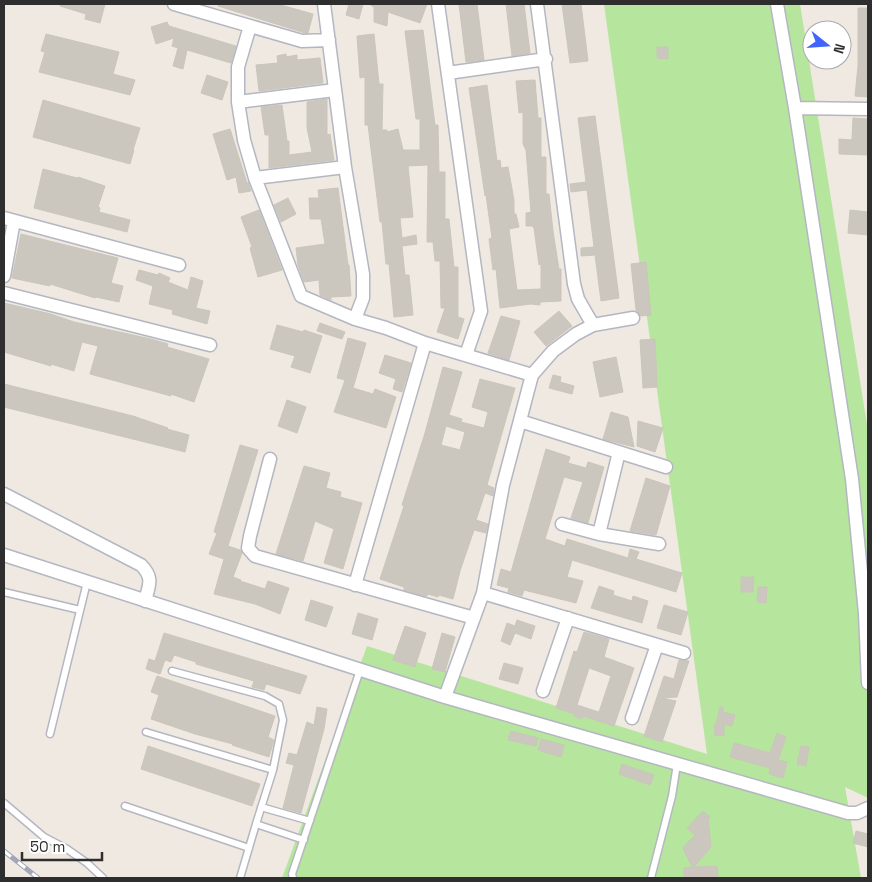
<svg xmlns="http://www.w3.org/2000/svg" width="872" height="882" font-family="'Space Grotesk',sans-serif">
	<style>
		.green { fill: #b6e59e }
		.building { fill: #cbc7bf; stroke: #cbc5ba; fill-rule: evenodd }
		.lines { fill: none; stroke-linecap: round; stroke-linejoin: round }
		.service-casing { stroke: #b4b7c1; stroke-width: 9 }
		.minor-casing { stroke: #b4b7c1; stroke-width: 15 }
		.service { stroke: #fff; stroke-width: 6 }
		.minor { stroke: #fff; stroke-width: 12 }
		.rail-casing { stroke: #a3a6b8; stroke-width: 5 }
		.rail { stroke: #fff; stroke-width: 3; stroke-dasharray: 9; stroke-linecap: butt }
	</style>
	<rect width="100%" height="100%" fill="#efe9e1"/>
	<!-- green -->
	<path class="green" d="M604,4H800L868,431V798L845,787L861,878H282L367,646L707,754Z"/>
	<!-- building -->
	<path class="building" d="M60,4H105L100,23L85,19L86,14L60,6Z
		M218,4H277L313,14L308,33H305L218,6Z
		M349,4H363L359,19L346,15Z
		M369,4H427L420,23L388,12L387,26L374,22V7Z
		M459,4H477L484,60L466,62Z
		M506,4H524L530,53L512,56Z
		M562,4H581L588,61L570,63Z
		M858,8H868V97L855,96L858,66Z
		M167,22L169,26L236,46L231,63L187,50L183,69L173,66L178,48L172,46L174,38L156,44L151,27Z
		M423,30L435,125H438L439,172H445V219H449L454,267H458V317L464,319L458,339L437,332L445,308H441L440,261H435L433,242H427L428,165L408,166L413,217L400,218L402,238L416,235L417,244L402,246L405,275H409L413,315L394,317L389,264H386L382,222H380L368,125H365V77L360,78L357,36L374,34L379,84H383L382,130H387V132L398,129L403,150H420V119H416L405,31Z
		M46,34L119,52L113,74L135,80L130,95L39,72L45,52L41,51Z
		M657,47H668V59L657,58Z
		M286,54V57L297,55V60L320,58L323,83L259,91L256,65L278,63L277,56Z
		M207,75L228,82L222,100L201,93Z
		M535,80L538,118H541V157H546V194H549L553,231L559,269H561V301L540,302V305L531,304L500,308L496,269L493,270L489,239L492,238L486,195L485,196L469,88L487,85L497,161L500,160L501,168L508,167L514,200V214H516L519,227L509,229L517,290L541,289V264L539,265L534,228L532,226H526V213L531,212L526,150L523,144V112L519,113L516,81Z
		M327,99V135L330,134L334,160L269,168V135H265L261,107L282,105L287,141H289V155L312,152L307,128V102Z
		M43,100L140,128L133,150H134L130,164L33,137Z
		M595,116L619,298L601,301L595,255L581,256V248L594,247L587,190L571,192L570,184L586,182L578,118Z
		M853,118L868,119V155L839,154V139L852,140Z
		M230,129L247,183L248,182L251,191L239,193L236,177L227,180L213,134Z
		M43,169L77,178L78,177L105,186L98,207L100,208L99,212L130,220L127,232L34,208Z
		M338,188L348,265H349L351,296L331,297V300L320,295L319,280L304,282L298,265L296,248L325,244L321,219H310L309,198H319L318,190Z
		M288,198L296,214L281,222L274,205Z
		M259,210L282,270L258,277L250,248L252,247L241,217Z
		M850,210L868,212V235L848,233Z
		M21,234L118,258L111,283L123,286L119,302L96,297L95,298L50,284V286L12,278Z
		M646,262L651,315L641,316L636,310L631,264Z
		M139,270L158,275L159,273L170,278L168,282L188,290L191,277L203,281L196,308L210,311L207,324L172,314L173,310L149,304L153,286L136,280Z
		M4,303L51,314L74,322L151,339L168,344L167,347L209,359L194,402L171,394V396L90,374L98,346L82,342L74,371L51,364V366L4,352Z
		M559,311L572,326L546,346L534,332Z
		M501,316L520,321L509,360L488,353Z
		M320,323L345,332L342,339L317,331Z
		M277,325L303,332L304,330L322,336L310,373L291,367L295,356L270,349Z
		M348,338L366,343L353,388L373,394L375,389L396,397L386,428L334,412L345,380L337,378Z
		M655,339L657,387L643,388L640,340Z
		M385,355L411,363L402,392L393,389L396,379L379,373Z
		M616,357L623,392L600,397L593,362Z
		M443,367L462,372L449,415L462,419L461,422L484,428L488,412L472,407L480,379L515,388L487,485L494,488L493,496L485,493L476,520L488,524L486,533L474,530L460,571L453,599L439,595L438,597L428,594L427,596L422,595L404,590V587L380,579L404,506L402,505L425,433ZM446,426L465,432L460,450L441,445Z
		M553,375L561,377L560,382L574,386L572,394L549,388Z
		M4,384L133,416L168,428L167,429L189,435L185,452L4,407Z
		M287,400L306,407L297,433L278,426Z
		M611,412L628,417L634,447L603,439Z
		M638,421L663,428L655,452L637,446Z
		M240,445L258,450L228,546L240,550L242,553L233,577L241,580L240,581L265,589L268,581L289,588L280,614L255,604L214,594L224,559L209,554L217,533L214,532Z
		M546,449L570,457L568,463L586,468L588,462L604,467L588,523L571,518L583,482L564,477L545,539L565,546L567,539L628,558L630,549L639,552L636,559L682,573L676,592L572,560L567,577L583,581L576,603L524,590L522,596L508,592L509,588L497,585L501,569L511,572Z
		M304,466L330,473L326,488L341,492L340,497L362,503L343,569L324,563L334,529L315,521L303,561L276,554Z
		M646,478L670,486L656,535L630,531Z
		M741,577H754L753,592H741Z
		M599,586L614,591L613,595L632,601L633,596L648,601L642,623L591,608Z
		M758,587H767L766,603L757,602Z
		M311,600L333,607L326,627L305,620Z
		M664,605L688,612L681,635L657,628Z
		M358,613L378,619L372,640L352,634Z
		M517,620L535,626L531,639L515,633L510,645L501,641L507,623L515,626Z
		M405,626L426,633L415,667L393,660Z
		M584,632L609,639L604,657L634,668L614,726L583,716L582,719L574,716L575,714L556,708L574,651L577,652ZM589,668L611,676L599,712L577,705Z
		M164,633L307,676L300,694L266,684L264,690L252,687L254,681L196,664V662L174,655L171,662L165,660L160,674L146,669L149,659L155,661Z
		M442,633L455,637L445,672L432,669Z
		M679,660L689,661L677,697L662,698L676,701L662,742L644,736L664,676L674,679Z
		M504,663L523,668L518,684L499,679Z
		M157,676L275,716L268,737L274,740L269,757L232,745L233,744L195,734L151,719L159,695L151,692Z
		M317,707L327,709L324,729L301,813L283,808L294,765L286,763L289,753L297,755L307,722L314,725Z
		M720,707H723V712L735,715L732,726L724,724V735L715,736L714,725H716Z
		M511,731L538,738L536,746L508,740Z
		M777,733L786,737L778,760L787,762L783,778L769,774L770,768L730,757L734,743L770,753Z
		M541,739L564,745L561,757L538,750Z
		M148,746L260,784L252,806L141,769Z
		M801,746L809,747L806,766L797,764Z
		M622,764L654,775L650,785L619,774Z
		M703,811L710,817L708,819L711,847L694,867L717,866L718,878H684V868L692,867L683,848L695,835L687,828Z
		M856,831L868,834V847L853,843Z"/>
	<g class="lines">
		<!-- service casing -->
		<g class="service-casing">
			<path id="service" d="M4,592L80,610
				M172,671L265,696L279,704L283,720L273,770L256,824
				M146,732L273,770
				M50,734L87,582
				M4,803L44,837L67,849L87,863L103,878
				M125,806L249,848
				M261,807L310,821
				M240,878L256,824L304,840
				M293,878L292,874L360,670
				M651,878L672,796L677,764"/>
		</g>
		<!-- minor casing -->
		<g class="minor-casing">
			<path id="minor" d="M174,4L302,41L329,40
				M324,4L345,167L363,274V298L355,319
				M438,4L481,311L466,355
				M537,4L574,284L578,299L593,325
				M777,4L795,108L852,479L865,613L868,683
				M250,26L238,67V102L244,140L255,178L301,296L355,319L386,328L425,343L532,375
				M448,73L546,59
				M238,102L335,90
				M795,108L868,109
				M255,178L345,167
				M4,218L179,265
				M4,276L14,221
				M4,293L210,345
				M520,421L666,467
				M270,459L250,536L248,548L255,556L474,618
				M4,494L141,565C154,578 149,585 145,601
				M562,524L599,534L659,544
				M599,534L619,452
				M4,555L445,697L848,813H857L868,808
				M355,585L425,343
				M483,593L684,653
				M543,691L568,618
				M445,697L483,593L503,485L532,375L553,351L576,334L593,325L633,318
				M632,718L657,645"/>
		</g>
		<!-- service -->
		<use href="#service" class="service"/>
		<!-- minor -->
		<use href="#minor" class="minor"/>
		<!-- rail casing -->
		<g class="rail-casing">
			<path id="rail" d="M4,851L38,878"/>
		</g>
		<!-- rail -->
		<use href="#rail" class="rail"/>
	</g>
	<!-- border -->
	<rect width="872" height="882" fill="none" stroke="#2e2e2e" stroke-width="10"/>
	<!-- north arrow -->
	<g transform="translate(827 45) rotate(107)"><circle r="24" fill="#ffffff" stroke="#ababab"/>
	<path d="M0-4L9 19L0 12L-9 19Z" fill="#4264fb"/>
	<text y="-8" font-size="14" font-weight="bold" text-anchor="middle" fill="#2e2e2e">N</text>
	</g>
	<!-- scale -->
	<path d="M22 852v8h80v-8" fill="none" stroke="#2e2e2e" stroke-width="2.5"/>
	<text x="30" y="852" font-size="15" fill="#2e2e2e" stroke="#ffffff" stroke-width="4" paint-order="stroke">50 m</text>
</svg>
